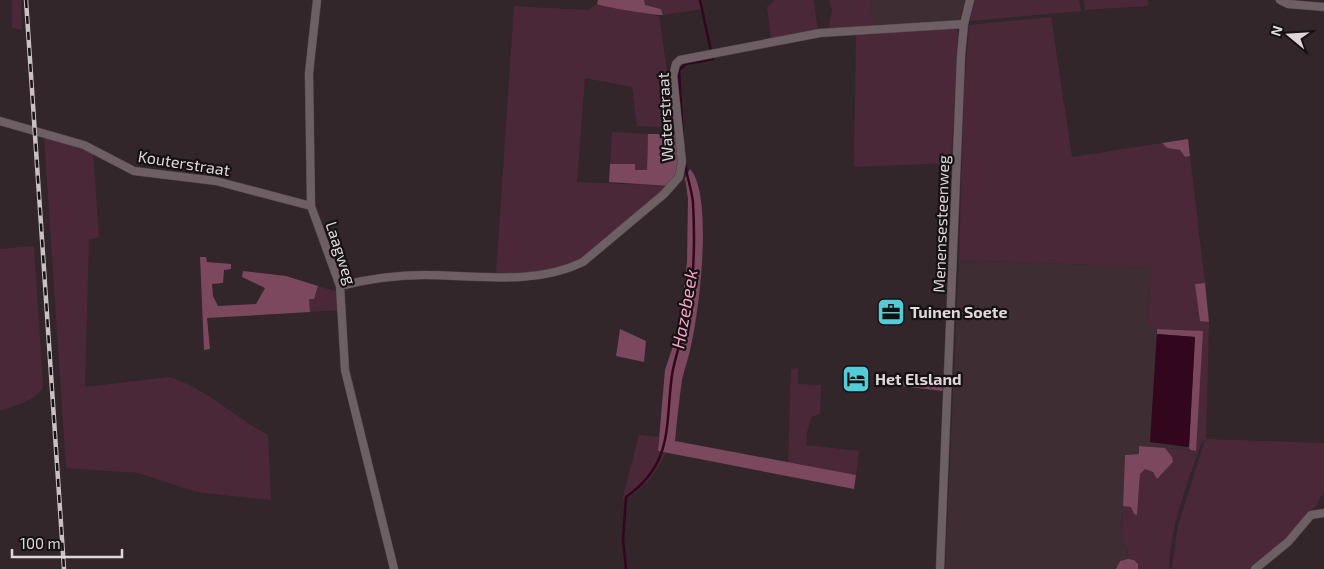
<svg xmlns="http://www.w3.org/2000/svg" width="1324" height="569" font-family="'Exo 2',sans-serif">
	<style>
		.built { fill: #3f2d34 }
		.green { fill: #4b2838 }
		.forest { fill: #7b485e }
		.water { fill: #32061d }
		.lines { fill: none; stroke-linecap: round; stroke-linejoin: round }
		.stream { stroke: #32061d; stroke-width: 2.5 }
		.minor-casing { stroke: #4c4347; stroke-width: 9 }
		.minor { stroke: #6d5f64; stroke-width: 8 }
		.rail-casing { stroke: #c8c0c3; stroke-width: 4.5 }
		.rail { stroke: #161113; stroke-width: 2.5; stroke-dasharray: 8; stroke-linecap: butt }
		.labels { text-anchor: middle; stroke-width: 4.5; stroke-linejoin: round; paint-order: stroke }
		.street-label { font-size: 16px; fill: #dfd7da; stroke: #161113 }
		.poi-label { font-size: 16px; font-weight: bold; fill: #dfd7da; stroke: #161113; text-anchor: start }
		.water-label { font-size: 18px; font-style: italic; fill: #f6a3c6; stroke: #161113 }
	</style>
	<rect width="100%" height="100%" fill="#32262a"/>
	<!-- built -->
	<path class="built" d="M870,0H966L959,21L874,25Z
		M959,260L1151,267L1148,323L1157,329L1150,442L1189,447L1190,450L1139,446V454L1125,455L1122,526L1128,559L1120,561L1116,569H945Z"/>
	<!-- green -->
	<path class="green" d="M12,0H21L22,30L12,28Z
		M644,0H702L703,9L663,15L661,9L645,5Z
		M775,0H814L818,31L771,41L767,7Z
		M829,0H870L874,25L828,30L832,10Z
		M974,0H1079L1081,11L970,21Z
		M1084,0H1148V6L1085,10Z
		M597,4L659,16L675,125L670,128L637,126L632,87L585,78L577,182L670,186L588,256C559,272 528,273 496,274L514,6L588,10Z
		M1051,17L1072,157L1162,143L1167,148L1180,150L1185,157L1190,156L1205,283L1196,284L1200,321L1209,322L1206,439L1324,443V491L1315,507L1278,547L1249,569H1172L1177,529L1205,440L1202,441C1188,482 1170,525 1169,569H1138V564L1134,560L1128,559L1127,548L1122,539L1123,506L1131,507L1137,515L1140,474L1145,469L1160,476L1173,462L1172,457L1165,448L1196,451L1193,330L1157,329L1148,323L1151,267L959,260L964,91L969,25Z
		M933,29H954L958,31L951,163L854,167L856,33Z
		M612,132L648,134L647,170H635V164H610Z
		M44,135L93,151L99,237L89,240L85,387L169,377C206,388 234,417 268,435L271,500L197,492L138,473L66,468Z
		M34,246L43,386C38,401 14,405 0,411V249Z
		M318,286L338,292L339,310L310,312L309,299L314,298Z
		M798,368V384L821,385L820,414L812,417L807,432L806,445L859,451L856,475L788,462L791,369Z
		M639,435L659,437L658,451L666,453C655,475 643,490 622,501Z"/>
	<!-- forest -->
	<path class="forest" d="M598,0H644L645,5L661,9L663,15C658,16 603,7 597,4Z
		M648,134H676L680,169L670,186L609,182L610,164H635V170H647Z
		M1188,139L1190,156L1185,157L1180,150L1167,148L1162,143Z
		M690,169C714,195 699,315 690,350C688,360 684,370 682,380C679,400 677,421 675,441L856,475L854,489L658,451L665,370L679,328L687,262L688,199L685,178Z
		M200,257H206L207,262L231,264V269L224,270L223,283L212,284L213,296L218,306L256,304L265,288L242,277L243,271L286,276L318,286L314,299H309L310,312L207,318L210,349L204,350Z
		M1205,283L1209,322L1200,321L1195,284Z
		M620,329L646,341L644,362L616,356Z
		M1157,329L1203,331L1196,451L1190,450L1189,447L1195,337L1157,334Z
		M883,379L942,387L943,391L883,384Z
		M1139,446L1165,448L1172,457L1173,462L1157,479L1153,472L1145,469L1140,474L1137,515L1134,514L1131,507L1123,506L1125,455L1139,454Z
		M1128,559L1134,560L1138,564V569H1116L1120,561Z"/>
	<!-- water -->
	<path class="water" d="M1157,334L1195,337L1189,447L1150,442Z"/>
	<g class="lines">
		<!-- stream -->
		<path class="stream" d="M700,0L711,51
			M683,139L679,70L686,64L713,59
			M626,569L623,539L626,497C674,463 665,426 672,375C675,354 685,332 689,309C694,275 695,238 693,203C692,189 686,176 685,162"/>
		<!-- minor casing -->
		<g class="minor-casing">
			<path id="minor" d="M317,0L309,73L311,206L340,286L345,370L394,569
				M1280,0L1288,4L1324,7
				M0,121L84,145L134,171L216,181L311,206
				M340,286C368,279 396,275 424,275C476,275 534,286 583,262L664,194L679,177L682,162L673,76L676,64L680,60L820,33L964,24
				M940,569L961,56L964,24L970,0
				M1255,569L1288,542L1311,515L1324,513"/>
		</g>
		<!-- minor -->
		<use href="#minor" class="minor"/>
		<!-- rail casing -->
		<g class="rail-casing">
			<path id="rail" d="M26,0L64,569"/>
		</g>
		<!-- rail -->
		<use href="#rail" class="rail"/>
	</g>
	<!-- icons -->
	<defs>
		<g id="office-square" transform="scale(1.4375)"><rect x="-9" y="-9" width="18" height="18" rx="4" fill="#52ccd6" stroke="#161113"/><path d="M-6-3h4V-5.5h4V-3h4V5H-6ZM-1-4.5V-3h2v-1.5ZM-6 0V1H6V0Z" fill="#111"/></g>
		<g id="hotel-square" transform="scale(1.4375)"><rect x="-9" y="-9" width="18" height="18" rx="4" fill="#52ccd6" stroke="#161113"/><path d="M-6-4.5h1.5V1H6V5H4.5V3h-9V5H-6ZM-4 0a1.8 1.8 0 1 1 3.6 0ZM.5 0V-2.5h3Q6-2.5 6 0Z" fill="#111"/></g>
	</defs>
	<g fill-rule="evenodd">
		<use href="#office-square" x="891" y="312"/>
		<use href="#hotel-square" x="856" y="379"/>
	</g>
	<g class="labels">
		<!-- street labels -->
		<g class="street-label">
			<text transform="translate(665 117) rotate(-93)" y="6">Waterstraat</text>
			<text transform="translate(184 163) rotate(9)" y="6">Kouterstraat</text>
			<text transform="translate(941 224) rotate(-88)" y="6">Menensesteenweg</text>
			<text transform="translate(341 253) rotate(72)" y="6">Laagweg</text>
		</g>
		<!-- poi labels -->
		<g class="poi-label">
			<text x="910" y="318">Tuinen Soete</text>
			<text x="875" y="385">Het Elsland</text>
		</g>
		<!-- water labels -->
		<g class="water-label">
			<text transform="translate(685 309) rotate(-80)" y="6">Hazebeek</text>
		</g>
	</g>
	<!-- north arrow -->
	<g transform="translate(1289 35) rotate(288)" stroke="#161113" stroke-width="4" paint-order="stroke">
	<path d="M0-4L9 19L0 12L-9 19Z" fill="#dfd7da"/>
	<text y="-8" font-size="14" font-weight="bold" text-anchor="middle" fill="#dfd7da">N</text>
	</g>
	<!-- scale -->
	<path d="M12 549v8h110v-8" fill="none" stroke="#dfd7da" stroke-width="2.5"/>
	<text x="20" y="549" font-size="15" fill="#dfd7da" stroke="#161113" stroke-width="4" paint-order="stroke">100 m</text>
</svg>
